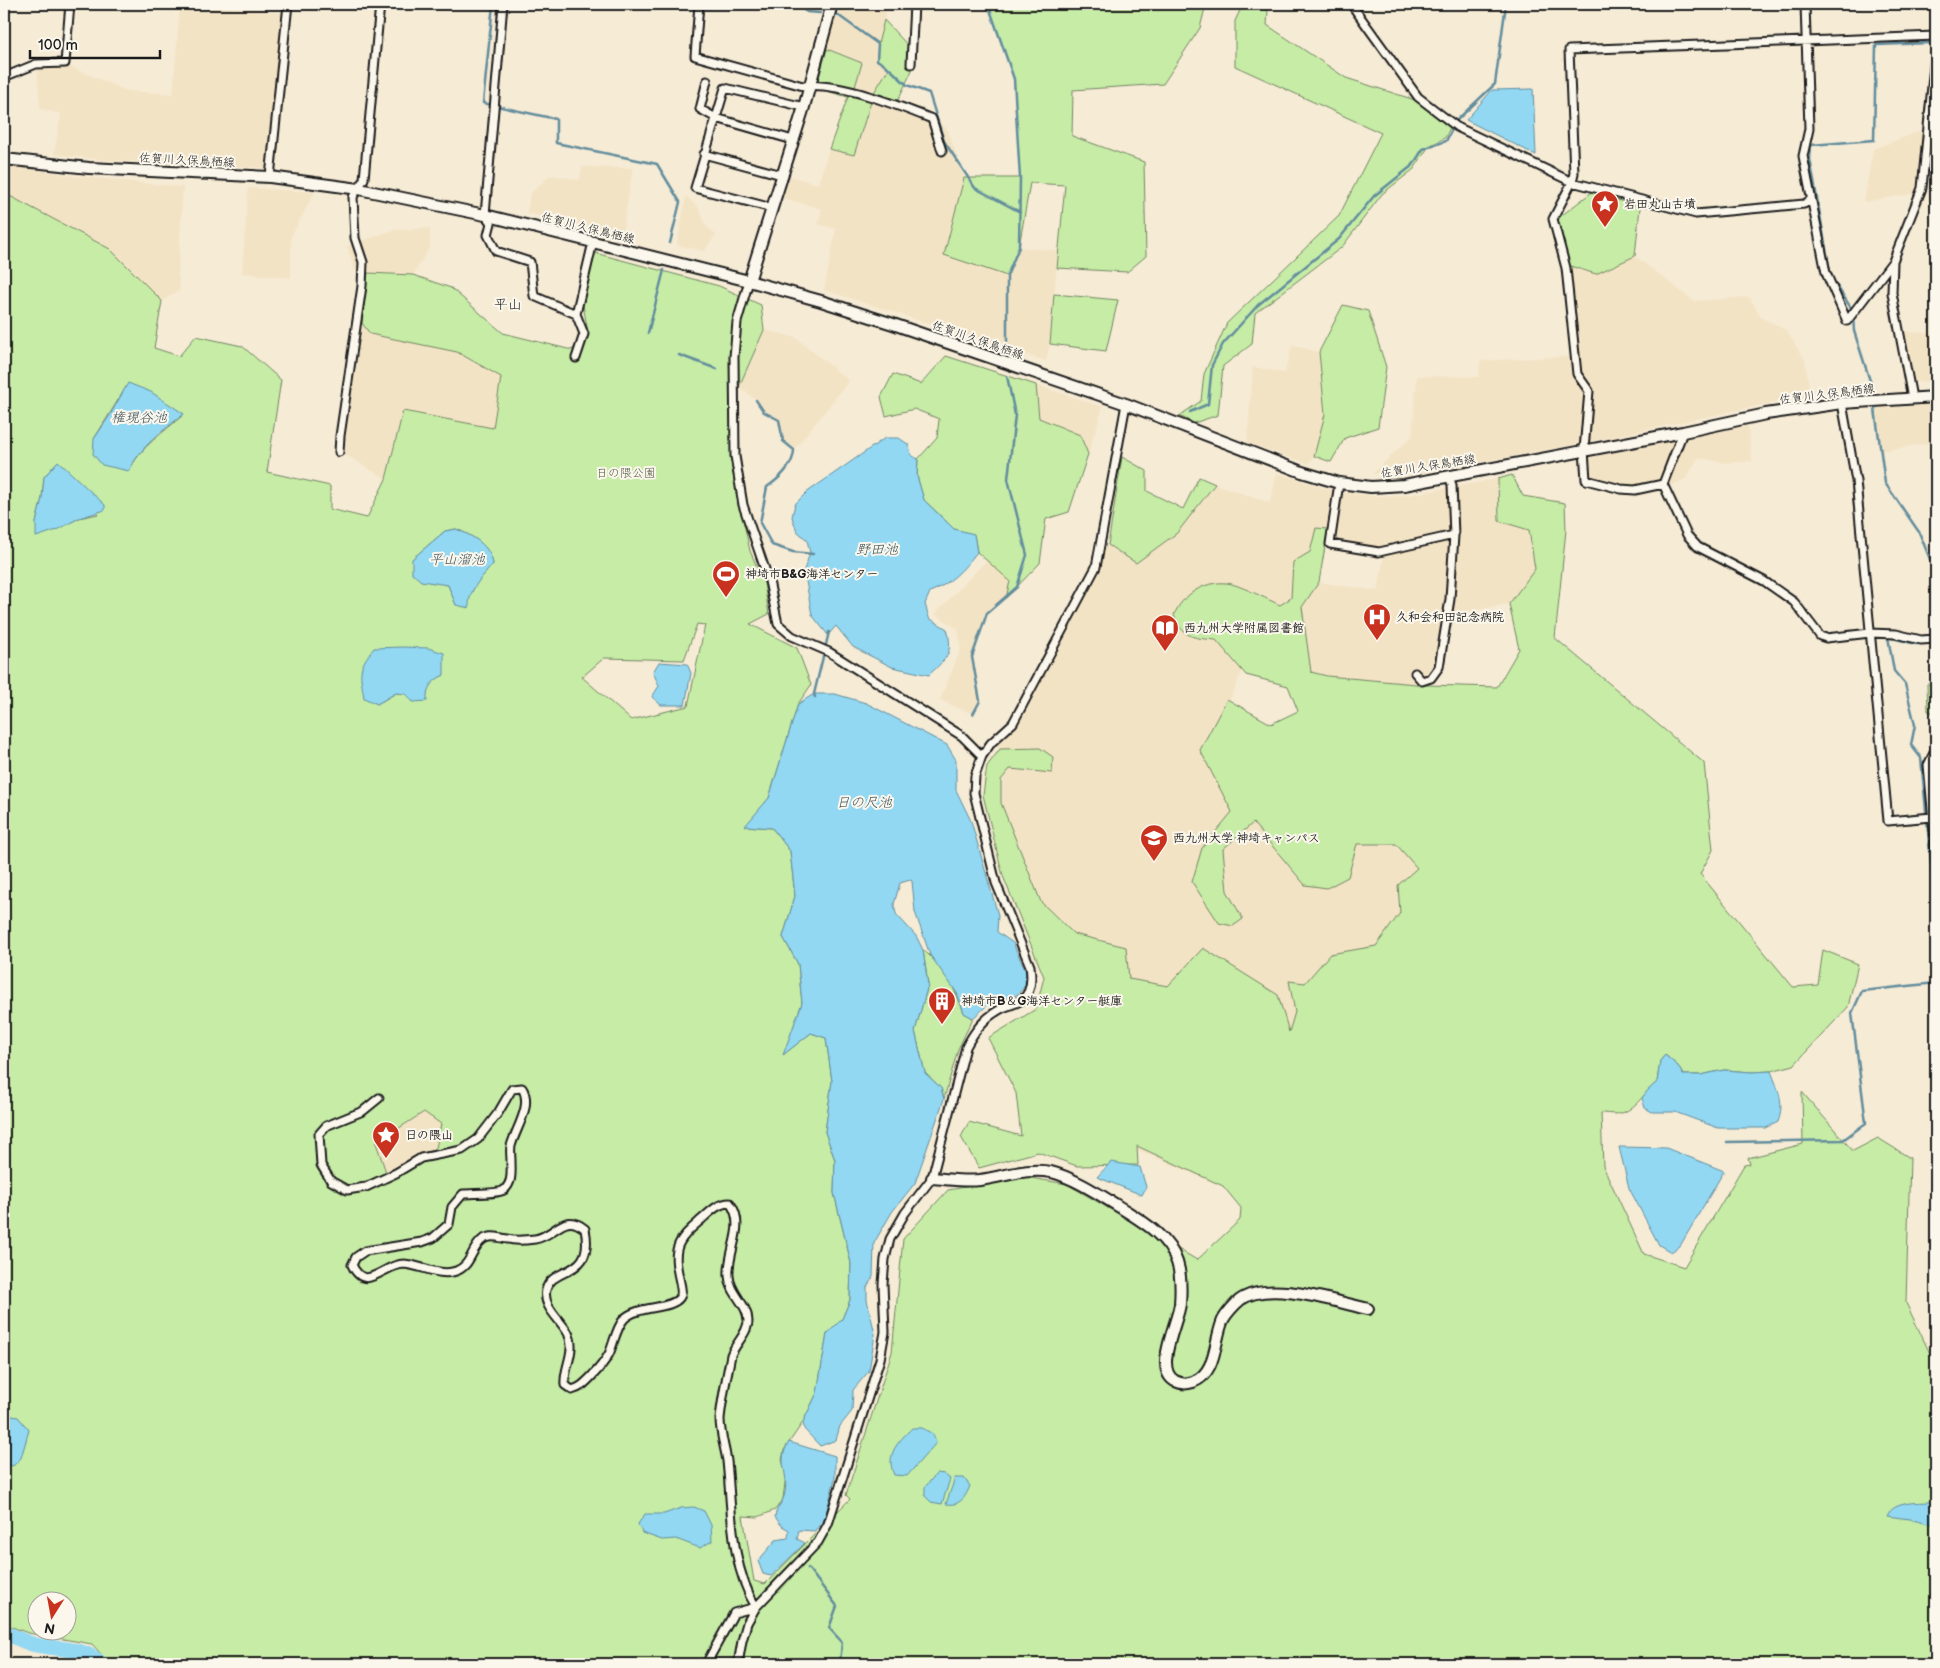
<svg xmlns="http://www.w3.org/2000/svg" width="1940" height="1668" font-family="'Balsamiq Sans','Klee One',sans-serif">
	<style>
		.built { fill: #f3e3c5 }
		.green { fill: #c6eca6; stroke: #718461; fill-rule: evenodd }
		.water { fill: #92d8f3; stroke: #638d9d }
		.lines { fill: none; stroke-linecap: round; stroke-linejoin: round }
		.stream { stroke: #638d9d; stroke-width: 2.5 }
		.river { stroke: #92d8f3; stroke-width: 15 }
		.street-casing { stroke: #1c1c1c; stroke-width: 11 }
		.secondary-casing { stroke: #1c1c1c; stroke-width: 14 }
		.primary-casing { stroke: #1c1c1c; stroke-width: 14 }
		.street { stroke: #fbf7ec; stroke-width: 7 }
		.secondary { stroke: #fbf7ec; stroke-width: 10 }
		.primary { stroke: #fbf7ec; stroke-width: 10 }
		.labels { text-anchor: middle; stroke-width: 4; stroke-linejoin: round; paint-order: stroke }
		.street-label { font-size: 12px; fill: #1c1c1c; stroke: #fbf7ec }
		.poi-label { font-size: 12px; font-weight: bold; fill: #1c1c1c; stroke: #fbf7ec; text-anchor: start }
		.park-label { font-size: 12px; fill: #4f5a45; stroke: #fbf7ec }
		.neighbourhood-label { font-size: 14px; fill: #1c1c1c; stroke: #fbf7ec }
		.water-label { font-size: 14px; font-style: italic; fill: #3f545c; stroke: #fbf7ec }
	</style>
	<rect width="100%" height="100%" fill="#f6ebd5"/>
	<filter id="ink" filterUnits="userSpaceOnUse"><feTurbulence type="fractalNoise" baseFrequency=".02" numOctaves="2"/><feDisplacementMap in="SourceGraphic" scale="10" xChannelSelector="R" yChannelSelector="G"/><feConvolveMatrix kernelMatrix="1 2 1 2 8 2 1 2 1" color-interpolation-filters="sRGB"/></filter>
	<g filter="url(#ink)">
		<!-- built -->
		<path class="built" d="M180,4L283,13L267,168L103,160L54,154L61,114L40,109L37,67L68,66L127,91L173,94Z
			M794,4H823L820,13L807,12Z
			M839,4H888L878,44L889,68L873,95L898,100L932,116L948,130L964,178L944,255L1006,276L1019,247L1058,251L1050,344L1046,361L824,290L836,229L818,224L822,209L783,198L789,176L818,184L829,149L854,155L873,95L855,88L861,62L827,49L835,13Z
			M1931,127L1923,192L1864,202L1873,149Z
			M4,165L76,176L183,187L178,274L180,290L162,301L110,249L4,193Z
			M582,167L633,168L622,235L527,213L530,194L550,175L580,180Z
			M248,188L315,192L291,237V278L242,273Z
			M686,196L699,208L706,226L716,235L704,251L677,245Z
			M430,228V247L413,275L369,273L355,271L347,246L394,230Z
			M1635,256L1694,301L1749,297L1762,318L1786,330L1805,360L1810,395L1588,442L1432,471L1372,474L1412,436L1417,376L1479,377L1480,361L1579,356L1570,266L1596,274Z
			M362,323L370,334L457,352L501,377L494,428L403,411L386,479L344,454L350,396Z
			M764,330L795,337L849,381L794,450L783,441L779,420L764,412L756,400L739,387Z
			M1902,331L1936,334V384L1911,381Z
			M1292,345L1319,352L1325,414L1314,456L1309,464L1247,443L1253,367L1285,373Z
			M1036,385L1103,407L1088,454L1080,435L1039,418Z
			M1936,404V442L1881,451L1875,409Z
			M1748,426L1752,461L1726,463L1698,458L1686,479L1669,486L1620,492L1590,478L1587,458Z
			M1277,473L1335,491L1374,496L1408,495L1498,479L1499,521L1529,530L1535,569L1509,604L1454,614L1443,668L1427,685L1327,676L1310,672L1302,607L1319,582L1378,591L1385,550L1326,538L1328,529L1310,552L1293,562L1291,598L1280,605L1227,583L1253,647L1208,749L1348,834L1441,846L1286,1214L1101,1134L1031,914L991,804L1001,755L993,734L1009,719L1081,584L1091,563L1095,542L1108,545L1136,563L1177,533L1215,484L1270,503Z
			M987,560L1010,581L1006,598L987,613L972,657L980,701L973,714L940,700L961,649L958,629L935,614Z
			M425,1112L441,1124L436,1148L386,1172L376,1143Z"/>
		<!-- green -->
		<path class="green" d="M988,4H1052L1081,8L1082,4H1206L1200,28L1163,84L1073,90L1072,136L1144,162L1146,256L1127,272L1057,268L1065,185L1030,183L1019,247L1007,276L944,255L964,178H1020L1014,79Z
			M1243,4H1255L1268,11L1267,25L1346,78L1415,100L1450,128L1445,138L1429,146L1414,169L1382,194L1342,247L1255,313L1252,344L1223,366L1218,415L1194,423L1179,416L1201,401L1204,374L1227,323L1339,216L1381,133L1235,66V21Z
			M884,20L914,52V66L898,100L873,95L854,155L829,149L848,97L816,88L827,49L862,63L855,87L873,94L889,68L877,60L878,44Z
			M1592,192L1640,207L1635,256L1596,274L1570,266L1557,219Z
			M4,193L110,249L162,301L154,348L179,356L196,336L242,346L281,380L267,472L330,486V509L367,518L386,479L403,411L493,428L501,377L457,352L370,334L362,323L368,273L413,275L451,288L503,333L572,350L588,332L583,305L595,253L719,286L761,305L764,330L731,405L732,469L750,551L764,583L769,614L750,624L797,648L811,685L798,704L769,798L746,826L772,828L790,851L795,896L783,937L798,964L802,1003L784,1054L811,1033L826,1038L832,1081L825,1132L835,1160L834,1193L851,1263L850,1300L842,1319L827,1334L817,1393L803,1422L784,1450L782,1460L786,1474L783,1499L775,1510L758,1517L743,1516L754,1581L765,1584L850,1499L846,1495L892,1352L903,1239L948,1190L1024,1177L1067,1184L1197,1260L1240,1220L1241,1208L1223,1186L1137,1146L1138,1165L1077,1166L1038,1152L979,1168L961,1137L969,1122L1021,1136L1016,1093L988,1038L1036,1009L1044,977L1003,876L983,795L987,766L1000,749L1040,748L1053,757L1052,773L1010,769L1001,780V803L1041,902L1074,934L1126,947L1129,979L1168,986L1203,948L1278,995L1289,1032L1295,1012L1289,981L1305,983L1330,954L1376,946L1400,913L1398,885L1417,868L1396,844H1357L1348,877L1327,888L1305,885L1253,823L1223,849L1227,891L1243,919L1233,926L1219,923L1192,882L1202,848L1232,812L1200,750L1227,699L1271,724L1298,711L1288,686L1246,675L1216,640C1194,638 1182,638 1174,615C1182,595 1204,581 1226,583C1236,583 1269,600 1280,605L1291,598L1293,562L1310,552L1316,528L1328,529L1319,582L1302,607L1311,672L1327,676L1427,685L1497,687L1519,649L1509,604L1535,569L1529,530L1499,521L1498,479L1512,475L1523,496L1565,503L1566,530L1555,638L1704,763L1713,850L1700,874L1793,987L1818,985L1823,950L1858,964L1848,1007L1794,1065L1771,1071L1752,1072L1724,1070L1701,1075H1683L1678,1066L1665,1055L1660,1061L1657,1082C1648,1090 1632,1112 1621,1113C1615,1115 1608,1113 1601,1113L1603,1166L1644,1254L1684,1267L1744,1165L1750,1164L1748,1158L1803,1144L1802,1092L1853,1151L1878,1138L1910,1158L1906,1303L1936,1366V1664H110L92,1644L28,1633L4,1624ZM128,384L184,414C164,433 141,445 129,471L94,439ZM58,461L98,514L79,518L57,530L36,523L42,498L44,477ZM456,529C473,536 489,545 493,564L475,585L468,600L456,605L448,585L436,582L412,559L445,531ZM697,624L705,625L688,706L631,720L582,677L604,658L684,660ZM444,675L433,680L426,691L396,693L377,704L361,678ZM424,1112L441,1124L436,1148L386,1172L376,1143ZM38,1600H68V1630H38Z
			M1054,294L1118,300L1106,351L1050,344Z
			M1343,305L1368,311L1386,367L1378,427L1345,438L1331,462L1314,456L1325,414L1319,352Z
			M946,356L1036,385L1039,418L1080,435L1088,454L1069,512L1046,519L1040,563L1006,598L1010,581L977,552L974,535L954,529L924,500L917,476L918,459L937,438L939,419L914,409L886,416L881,397L893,374L921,384Z
			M1122,457L1147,471V491L1183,509L1199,477L1215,484L1177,533L1136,563L1108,545Z
			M1927,684L1936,685V714L1928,711Z
			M923,950C942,964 956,990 964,1013L973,1018L958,1049L944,1099L941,1088L925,1073L915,1031L928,985Z"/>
		<!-- water -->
		<path class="water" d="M1533,89L1536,155L1466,120L1492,90Z
			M128,383L151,392L184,414C163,431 140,446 129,471L102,465L93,454L94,439L110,415Z
			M885,438H899L909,445L911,455L918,459L917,476L924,500L954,529L974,534L977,552C964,569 950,584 930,592L925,604L929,618L947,629C954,655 946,658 929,675L892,667L853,647L836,626L828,635L812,615L804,570L810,553L807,540L797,531L792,517L795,504L806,493Z
			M58,461L105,505V510L79,518L57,530L36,537V523L42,498L44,477Z
			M456,529C473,536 490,545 493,564C483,577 468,589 469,608L456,605L448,585L421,581L412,573V559L445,531Z
			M403,647L428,648L444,653V675C432,681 426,687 427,701L413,702L406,694L396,693L377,704L364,698C360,672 357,669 374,648Z
			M659,662L687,664L691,673L685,705H661L652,697L659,686L653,672Z
			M814,694H835L866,703L947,745L956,760V790L971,821L998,915L997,932L1013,943L1026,972L1025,986L1017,995L991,1002L973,1018L964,1013L957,993L930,955L915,912L912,881L910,880L900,883L894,904L896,914L916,936L923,950L928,985L915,1031L925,1073L941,1088L944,1099L915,1183L892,1212L874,1243L873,1277L867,1287V1300L875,1334L869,1371L853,1390L852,1411L840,1426L836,1440L820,1446L804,1429L803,1422L817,1393L827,1334L842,1319L850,1300L851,1263L834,1193L835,1160L825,1132L832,1081L826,1038L811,1033L783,1055L802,1003L798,964L783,937L795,896L790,851L772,828L745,826L769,798L798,704Z
			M1665,1055L1678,1066L1683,1075H1701L1724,1070L1752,1072L1771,1071C1778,1090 1785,1102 1778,1122L1766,1128H1718L1675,1112H1652L1645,1108L1642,1098L1648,1090L1657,1082L1660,1061Z
			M1619,1147L1666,1148L1724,1171L1680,1246L1671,1252L1659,1245L1629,1188Z
			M1111,1162L1140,1167L1146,1187L1142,1195L1097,1177Z
			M5,1415L18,1417L29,1430L21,1458L13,1466L6,1464L4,1460Z
			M912,1428H922L933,1434L936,1443L907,1476L894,1475C885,1454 898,1442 912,1428Z
			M789,1442L835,1456V1478L825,1518L815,1531L799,1530L797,1539L805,1543L771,1576L763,1574L758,1561L776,1540L788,1538L789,1530L782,1526L775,1517C776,1507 784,1502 785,1492C789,1470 776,1462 789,1442Z
			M937,1473L944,1474L950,1479L942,1504L931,1502L925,1496V1487Z
			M955,1478H964L970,1486C965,1498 960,1506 946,1504Z
			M1936,1501V1525L1917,1520L1887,1516C1895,1499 1921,1504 1936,1501Z
			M694,1507L704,1511L711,1525L712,1541L700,1548L676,1539L662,1540L642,1533L638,1524L645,1514H664L681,1508Z"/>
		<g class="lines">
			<!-- stream -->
			<path class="stream" d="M493,4L483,103L556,119V143L657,164L680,202L670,243
				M794,4L807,12L820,13
				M988,4L1014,79L1020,178L1019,247L1007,276V341
				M835,13L878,44L877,60L889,68L907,85L929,93L944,141L975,188L1020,212
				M1853,311L1831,277L1810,159L1811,145L1874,140L1876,45L1930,43L1934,4
				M1853,316L1854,331L1872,387
				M648,333L664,270
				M679,355L717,369
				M756,400L764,412L779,420L783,441L794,450C794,465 779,479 767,487L760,523L772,545L793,552L813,554
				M1875,409L1885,483L1919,532L1936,574
				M1190,412L1208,404L1212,365L1223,344L1258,305L1339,239L1374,196L1413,165L1423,149L1446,141L1457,120L1495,84L1506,4
				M1936,643L1916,644L1888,637L1894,671L1905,684L1915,725L1911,745L1921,758L1936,916
				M815,697L814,694L829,632
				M973,714L980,701L972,657L987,613L1017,587L1027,555L1008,479L1015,415L1007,376
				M1727,1142L1843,1140L1866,1123L1852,1013L1862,991L1936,983
				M808,1568L837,1606L829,1628L842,1642L840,1664"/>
			<!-- river -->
			<path class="river" d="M4,1632C13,1636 22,1641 32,1644C54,1650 86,1646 101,1664"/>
			<!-- street casing -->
			<g class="street-casing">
				<path id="street" d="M503,4L485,215L491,223L488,235L496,251L530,262L534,296L576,314
					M699,4L695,56L803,86C840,82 897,105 932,119L942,151
					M1351,4L1418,97L1457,127L1572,182L1696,214L1804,204L1811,200
					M1805,4L1809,129L1803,156L1826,273L1847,321L1893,261
					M1936,36L1569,50L1574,173L1572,182L1553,219L1566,268L1577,374L1589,391L1584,450L1586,480L1621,489L1635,490L1663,484L1687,535L1698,547L1764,581L1794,602L1820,636L1826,638L1870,633L1896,634L1921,640L1936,639
					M911,64L914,4
					M4,77L36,64L65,63L70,4
					M707,81L700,109L716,118L793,140
					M704,154L782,175
					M270,177L288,4
					M772,208L695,188L725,88L804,107
					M749,281L737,322L734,357L735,456L743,505L769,581L778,624L792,636L829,652L962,736L982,756
					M576,358L584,334L576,314L593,242
					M1912,398L1892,293L1893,261L1922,188L1936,45
					M1842,403L1856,481L1888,821L1932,817
					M339,452L340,436L362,286L363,262L355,238L353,197L364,179L380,4
					M1339,483L1330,544L1379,552L1454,535
					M1663,484L1683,432
					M1415,673L1422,681L1431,678L1439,667L1450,599L1454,535L1452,485L1449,476
					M1936,749L1928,765L1936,853
					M379,1098L363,1111L326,1126L319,1134L321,1165L331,1181L347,1190L366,1187L396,1173L421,1158L462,1150L478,1139L498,1113L512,1089L522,1088C533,1105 516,1128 511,1146C510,1151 511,1156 511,1161C511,1171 513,1183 504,1190C499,1194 472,1193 463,1194L452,1207L449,1224L433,1238L422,1242L365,1251L356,1257L352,1265C366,1294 383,1264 404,1264C421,1265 440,1277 456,1271C471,1266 471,1249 482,1240C491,1234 499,1238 508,1239C515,1241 527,1240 535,1239C556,1236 563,1211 585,1229C595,1279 552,1265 546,1290C542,1307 561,1320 568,1333C577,1351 563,1368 565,1385L572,1390C580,1388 584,1384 590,1378C598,1370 604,1363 609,1354C614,1343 616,1328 624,1319C637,1305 672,1310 680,1297C686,1289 669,1261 680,1242C685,1233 694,1226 701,1220C710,1212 718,1203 730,1203C747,1226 727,1250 729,1276C730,1294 748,1304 748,1321C748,1333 735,1344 731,1355C727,1376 722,1398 720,1419C720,1433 725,1448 727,1461C732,1509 730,1565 756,1607
					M706,1664L734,1613L756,1607
					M738,1664L742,1641L747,1623L756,1607L818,1542L828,1524L880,1359L885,1332L883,1284L885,1259L890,1239L905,1213L932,1178L966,1047C974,1032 983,1019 999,1010C1005,1006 1014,1005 1020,1001C1032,994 1032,979 1030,966L996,883L974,793L975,776L982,756L991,743L1013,723L1096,567L1126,404"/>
			</g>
			<!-- secondary casing -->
			<g class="secondary-casing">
				<path id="secondary" d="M749,281L804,107L832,4
					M932,1178C948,1179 964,1182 980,1180C1004,1177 1027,1167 1051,1172C1072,1177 1097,1193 1115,1204C1138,1219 1168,1234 1177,1262C1181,1274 1181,1291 1180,1304C1178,1322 1153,1369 1175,1381C1182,1384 1186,1384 1193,1382C1217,1373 1214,1340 1223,1320C1226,1314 1235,1304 1240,1300C1268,1279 1336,1302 1368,1309"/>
			</g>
			<!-- primary casing -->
			<g class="primary-casing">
				<path id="primary" d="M4,159L89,168L270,177L359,189L485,215L749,281L821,301L893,324L1126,404L1302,472L1339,483L1371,487L1404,485L1683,432L1766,414L1842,403L1936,397"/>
			</g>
			<!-- street -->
			<use href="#street" class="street"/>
			<!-- secondary -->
			<use href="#secondary" class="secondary"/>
			<!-- primary -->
			<use href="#primary" class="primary"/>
		</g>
	</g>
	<!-- icons -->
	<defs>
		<g id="sight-pin" transform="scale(1.4375)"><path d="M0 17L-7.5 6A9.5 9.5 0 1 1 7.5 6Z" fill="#c8321e" stroke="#fbf7ec"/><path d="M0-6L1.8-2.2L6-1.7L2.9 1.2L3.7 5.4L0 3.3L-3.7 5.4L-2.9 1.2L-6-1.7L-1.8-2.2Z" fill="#fff"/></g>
		<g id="stadium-pin" transform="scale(1.4375)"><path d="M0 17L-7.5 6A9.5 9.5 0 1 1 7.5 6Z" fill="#c8321e" stroke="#fbf7ec"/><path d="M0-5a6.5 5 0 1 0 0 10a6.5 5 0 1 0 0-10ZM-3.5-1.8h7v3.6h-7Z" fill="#fff"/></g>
		<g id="hospital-pin" transform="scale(1.4375)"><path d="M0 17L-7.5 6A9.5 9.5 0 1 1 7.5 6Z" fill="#c8321e" stroke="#fbf7ec"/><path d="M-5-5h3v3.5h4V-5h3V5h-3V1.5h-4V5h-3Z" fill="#fff"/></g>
		<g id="library-pin" transform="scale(1.4375)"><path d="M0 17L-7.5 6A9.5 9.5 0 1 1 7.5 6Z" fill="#c8321e" stroke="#fbf7ec"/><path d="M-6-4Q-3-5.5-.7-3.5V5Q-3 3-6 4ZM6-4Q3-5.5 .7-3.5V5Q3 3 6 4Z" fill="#fff"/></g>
		<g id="university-pin" transform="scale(1.4375)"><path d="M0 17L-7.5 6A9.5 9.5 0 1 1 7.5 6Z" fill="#c8321e" stroke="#fbf7ec"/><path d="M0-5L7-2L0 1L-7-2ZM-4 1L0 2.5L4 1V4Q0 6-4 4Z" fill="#fff"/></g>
		<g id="building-pin" transform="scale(1.4375)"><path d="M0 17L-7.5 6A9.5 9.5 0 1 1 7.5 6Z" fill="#c8321e" stroke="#fbf7ec"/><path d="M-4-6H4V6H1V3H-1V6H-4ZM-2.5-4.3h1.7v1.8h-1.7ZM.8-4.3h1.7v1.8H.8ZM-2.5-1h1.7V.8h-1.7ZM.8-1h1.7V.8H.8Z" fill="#fff"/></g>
	</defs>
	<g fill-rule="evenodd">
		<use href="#sight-pin" x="1605" y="204"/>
		<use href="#stadium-pin" x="726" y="574"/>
		<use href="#hospital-pin" x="1377" y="617"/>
		<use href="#library-pin" x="1165" y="628"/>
		<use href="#university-pin" x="1154" y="838"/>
		<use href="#building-pin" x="942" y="1001"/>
		<use href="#sight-pin" x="386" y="1135"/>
	</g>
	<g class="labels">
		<!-- street labels -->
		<g class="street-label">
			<text transform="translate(187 160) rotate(3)" y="4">佐賀川久保鳥栖線</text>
			<text transform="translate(588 228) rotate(14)" y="4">佐賀川久保鳥栖線</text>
			<text transform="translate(978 340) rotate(19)" y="4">佐賀川久保鳥栖線</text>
			<text transform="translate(1827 394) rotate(-7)" y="4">佐賀川久保鳥栖線</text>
			<text transform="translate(1428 466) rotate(-9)" y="4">佐賀川久保鳥栖線</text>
		</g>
		<!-- poi labels -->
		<g class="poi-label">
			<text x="1624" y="208">岩田丸山古墳</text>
			<text x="745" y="578">神埼市B&amp;G海洋センター</text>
			<text x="1396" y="621">久和会和田記念病院</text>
			<text x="1184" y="632">西九州大学附属図書館</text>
			<text x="1173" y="842">西九州大学 神埼キャンパス</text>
			<text x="961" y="1005">神埼市B＆G海洋センター艇庫</text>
			<text x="405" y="1139">日の隈山</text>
		</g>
		<!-- park labels -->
		<g class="park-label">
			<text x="626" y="477">日の隈公園</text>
		</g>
		<!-- neighbourhood labels -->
		<g class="neighbourhood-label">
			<text x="508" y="309">平山</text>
		</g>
		<!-- water labels -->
		<g class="water-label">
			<text x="139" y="422">権現谷池</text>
			<text x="877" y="554">野田池</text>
			<text x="457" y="564">平山溜池</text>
			<text x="864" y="807">日の尺池</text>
		</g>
	</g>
	<!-- margin -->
	<rect width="1940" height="1668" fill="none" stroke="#fbf7ec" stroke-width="20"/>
	<rect x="10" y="10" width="1920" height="1648" fill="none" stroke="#1c1c1c" stroke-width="2" filter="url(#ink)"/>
	<!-- north arrow -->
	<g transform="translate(52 1616) rotate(191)"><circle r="24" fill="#fbf7ec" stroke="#a29f99"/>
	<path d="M0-4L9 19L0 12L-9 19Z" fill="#c8321e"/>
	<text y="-8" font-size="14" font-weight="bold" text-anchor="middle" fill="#1c1c1c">N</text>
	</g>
	<!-- scale -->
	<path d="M30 50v8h130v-8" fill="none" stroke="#1c1c1c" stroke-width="2.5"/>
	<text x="38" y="50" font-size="15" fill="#1c1c1c" stroke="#fbf7ec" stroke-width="4" paint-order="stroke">100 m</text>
</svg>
